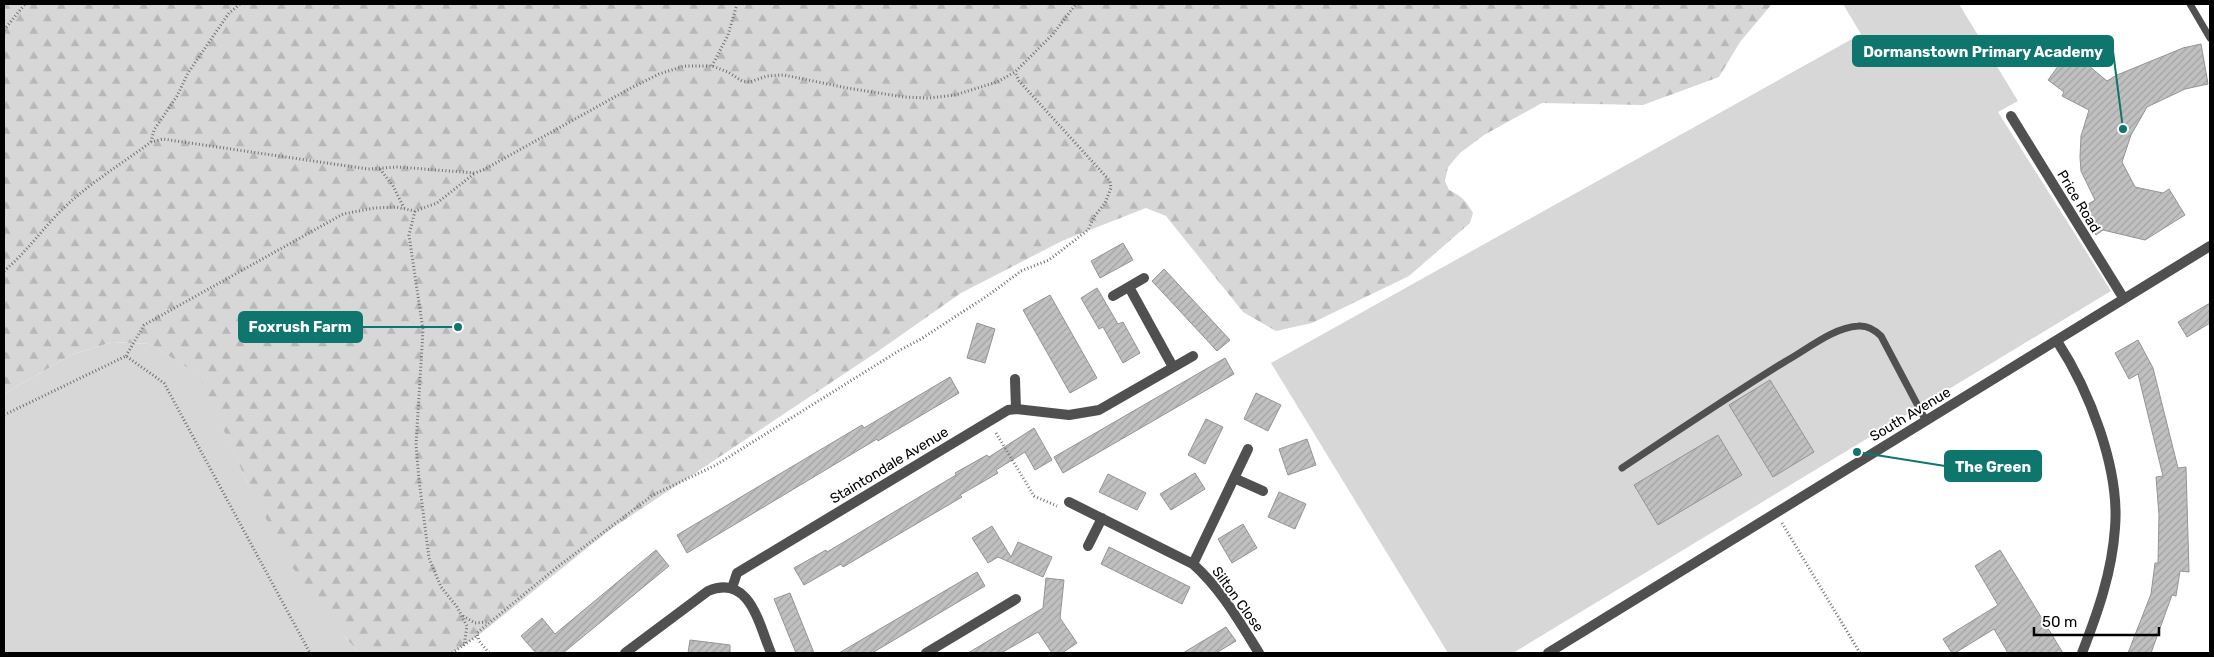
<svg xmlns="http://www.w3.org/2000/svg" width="2214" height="657" font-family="Rubik,sans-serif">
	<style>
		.green { fill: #d7d7d7 }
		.forest { fill: url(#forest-firs) }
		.building { fill: url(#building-hatch); stroke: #949494 }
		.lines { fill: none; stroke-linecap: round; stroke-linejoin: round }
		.path { stroke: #727272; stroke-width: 3; stroke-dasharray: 1 2.5; stroke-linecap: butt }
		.lane { stroke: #505050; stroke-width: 7 }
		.street { stroke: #505050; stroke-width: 10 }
		.labels { text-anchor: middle; stroke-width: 4; stroke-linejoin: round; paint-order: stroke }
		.street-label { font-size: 14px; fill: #000; stroke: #fff }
		.leader { fill: none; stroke: #0f766e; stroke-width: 2 }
		.callout-dot { fill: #0f766e; stroke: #fff; stroke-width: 2 }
		.callout { fill: #0f766e; stroke: #0f766e; stroke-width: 2 }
		.callout-label { font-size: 15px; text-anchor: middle; font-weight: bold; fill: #fff }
	</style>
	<defs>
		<pattern id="forest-firs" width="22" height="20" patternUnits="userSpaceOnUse" patternTransform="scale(1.25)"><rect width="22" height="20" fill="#d7d7d7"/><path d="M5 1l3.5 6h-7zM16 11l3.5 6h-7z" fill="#b7b7b7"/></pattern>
		<pattern id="building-hatch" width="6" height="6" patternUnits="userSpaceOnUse" patternTransform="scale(1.25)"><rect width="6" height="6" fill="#c0c0c0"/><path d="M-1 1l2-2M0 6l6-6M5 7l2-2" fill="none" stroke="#a3a3a3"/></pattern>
	</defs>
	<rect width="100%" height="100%" fill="#fff"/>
	<!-- green -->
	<path class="green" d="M1843,4H1959L2018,101L1998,112L2111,291L1513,653H1448L1271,363L1861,34Z
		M112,342L150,344L200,375L247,482L343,635L360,653H4V394L71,355Z"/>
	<!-- forest -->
	<path class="forest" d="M4,4H1772L1740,42L1719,77L1643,105L1542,103L1484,135L1460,153L1448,167L1445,181L1449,190C1462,196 1466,201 1473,213L1470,223L1409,276L1312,323L1276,331L1243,312L1166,216L1146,208L1064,240L961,293L877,352L611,529L480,634L452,653H360L343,635L289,563L247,482L199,375L150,344L112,342L71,355L4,394Z"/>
	<!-- building -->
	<path class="building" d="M2201,44L2208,84L2185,89L2147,107L2131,135L2122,162L2135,187L2163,193L2169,189L2185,215L2145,240L2103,230L2096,235L2080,209L2095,200L2081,171L2080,157L2081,136L2089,110L2062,96L2064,92L2048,80L2070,50L2107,81L2117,75L2183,48Z
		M1123,243L1133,260L1100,278L1091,261Z
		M1164,269L1230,340L1217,351L1152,281Z
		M1097,288L1118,324L1123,322L1140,353L1123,363L1103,327L1099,329L1081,298Z
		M1050,295L1097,378L1070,393L1023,310Z
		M2210,303V323L2187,337L2178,322Z
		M977,323L995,329L985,363L967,358Z
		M2138,340L2153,368L2178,468L2186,467L2189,572L2180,571L2176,596L2172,595L2151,653H2128L2151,594L2155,563H2158L2159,515L2156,477L2163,476L2138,374L2129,379L2115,353Z
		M1225,358L1234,374L1063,473L1054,457Z
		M950,377L959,393L878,441L877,439L687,553L677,535L862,425L864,428Z
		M1770,380L1814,452L1773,477L1729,405Z
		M1256,393L1281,405L1268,431L1244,419Z
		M1206,419L1223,427L1205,464L1188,455Z
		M1034,428L1052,460L1035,470L1025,452L996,470L998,473L960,495L962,497L843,567L841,564L804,585L794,568L826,550L827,552L956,475L955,473L987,455L989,457Z
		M1718,435L1742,475L1658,525L1634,485Z
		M1307,439L1316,465L1288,475L1279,449Z
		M1195,473L1205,489L1171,510L1160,494Z
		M1108,474L1146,493L1137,510L1099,492Z
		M1279,492L1306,504L1295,529L1268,517Z
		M1243,524L1257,548L1232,563L1218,539Z
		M992,526L1011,557L1018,542L1052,557L1043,577L998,557L988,563L972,538Z
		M1109,547L1190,587L1182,604L1101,564Z
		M656,550L669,566L563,653H536L521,636L542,618L555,634Z
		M2000,550L2024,589L2063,653H2008L1994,629L1955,653H1952L1943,639L1998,605L1975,566Z
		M977,572L985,586L872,653H839Z
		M1046,578L1064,580L1060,618L1077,643L1062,653H1052L1038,632L1001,653H968L1043,608Z
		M790,593L814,653H796L774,599Z
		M1226,627L1236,641L1216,653H1183Z
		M690,640L730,645V653H688Z"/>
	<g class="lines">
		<!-- path -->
		<path class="path" d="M4,30L25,4
			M712,66L728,35L737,4
			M151,142L154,130L177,96L188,73L229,13L240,4
			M380,169L393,186L404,208
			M415,211L409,235L423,330L416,445L419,480L429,558L441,587L457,607L467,626L464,646
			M4,271C27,252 45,225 68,204C93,181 123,163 151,142L163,139L183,142L368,169L398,167L475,173L485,169L629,89L659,74L684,66H712L728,72L742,81L750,82L767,76L784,75L847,88L904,97L929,98L955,95L997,82L1015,72L1053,34L1076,4
			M126,356L144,325L343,214L374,208L396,207L415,211L437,203L475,173
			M4,415L126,356L164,383L310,653
			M996,433L1034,496L1057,506
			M1782,523L1860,653
			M463,616L475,623L487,622
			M452,653L477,636
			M489,653L479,641L477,633L556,568L653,495L716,465L900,350L921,339L990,294L1021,271L1049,260L1088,230L1094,217L1105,203L1111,188L1110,181L1019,81L1015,72"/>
		<!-- lane -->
		<path class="lane" d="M2190,4L2210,38
			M1622,468C1676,432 1731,395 1786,361C1808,349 1832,328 1858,326C1868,325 1875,330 1881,336L1926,421"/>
		<!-- street -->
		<path class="street" d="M2011,116L2124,299
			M1129,287L1173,367
			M1113,296L1144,278
			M2057,341C2089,390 2120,468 2115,528C2112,572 2098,612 2082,653
			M1015,379L1016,409
			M1234,478L1263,491
			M1069,502L1193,564C1221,589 1239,621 1259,653
			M1088,546L1102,518
			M1193,564L1248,449
			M732,588L737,573L1008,410L1016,409L1069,415L1099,410L1193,356
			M625,653L708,591C750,573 759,625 771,653
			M926,653L1016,599
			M1548,653L2210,246"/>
	</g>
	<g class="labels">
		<!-- street labels -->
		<g class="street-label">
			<text transform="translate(2079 201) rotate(59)" y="5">Price Road</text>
			<text transform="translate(1910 414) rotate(-31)" y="5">South Avenue</text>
			<text transform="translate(889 465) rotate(-31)" y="5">Staintondale Avenue</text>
			<text transform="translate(1238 599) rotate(54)" y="5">Silton Close</text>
		</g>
	</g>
	<!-- callouts -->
	<path class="leader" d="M2123 129L2113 51M458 327L362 327M1857 452L1945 466"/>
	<g class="callout-dot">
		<circle cx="2123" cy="129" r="5"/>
		<circle cx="458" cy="327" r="5"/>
		<circle cx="1857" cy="452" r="5"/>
	</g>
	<g class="callout">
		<rect x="1853" y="36" width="260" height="30" rx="5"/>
		<rect x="239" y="312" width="123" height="30" rx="5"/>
		<rect x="1945" y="451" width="96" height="30" rx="5"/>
	</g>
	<g class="callout-label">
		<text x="1983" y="57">Dormanstown Primary Academy</text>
		<text x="300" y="332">Foxrush Farm</text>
		<text x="1993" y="472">The Green</text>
	</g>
	<!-- border -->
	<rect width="2214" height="657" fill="none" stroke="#000000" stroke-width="10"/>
	<!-- scale -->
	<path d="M2034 627v8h125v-8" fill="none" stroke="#000000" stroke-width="2.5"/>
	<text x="2042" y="627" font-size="15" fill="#000000" stroke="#ffffff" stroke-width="4" paint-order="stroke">50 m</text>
</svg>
